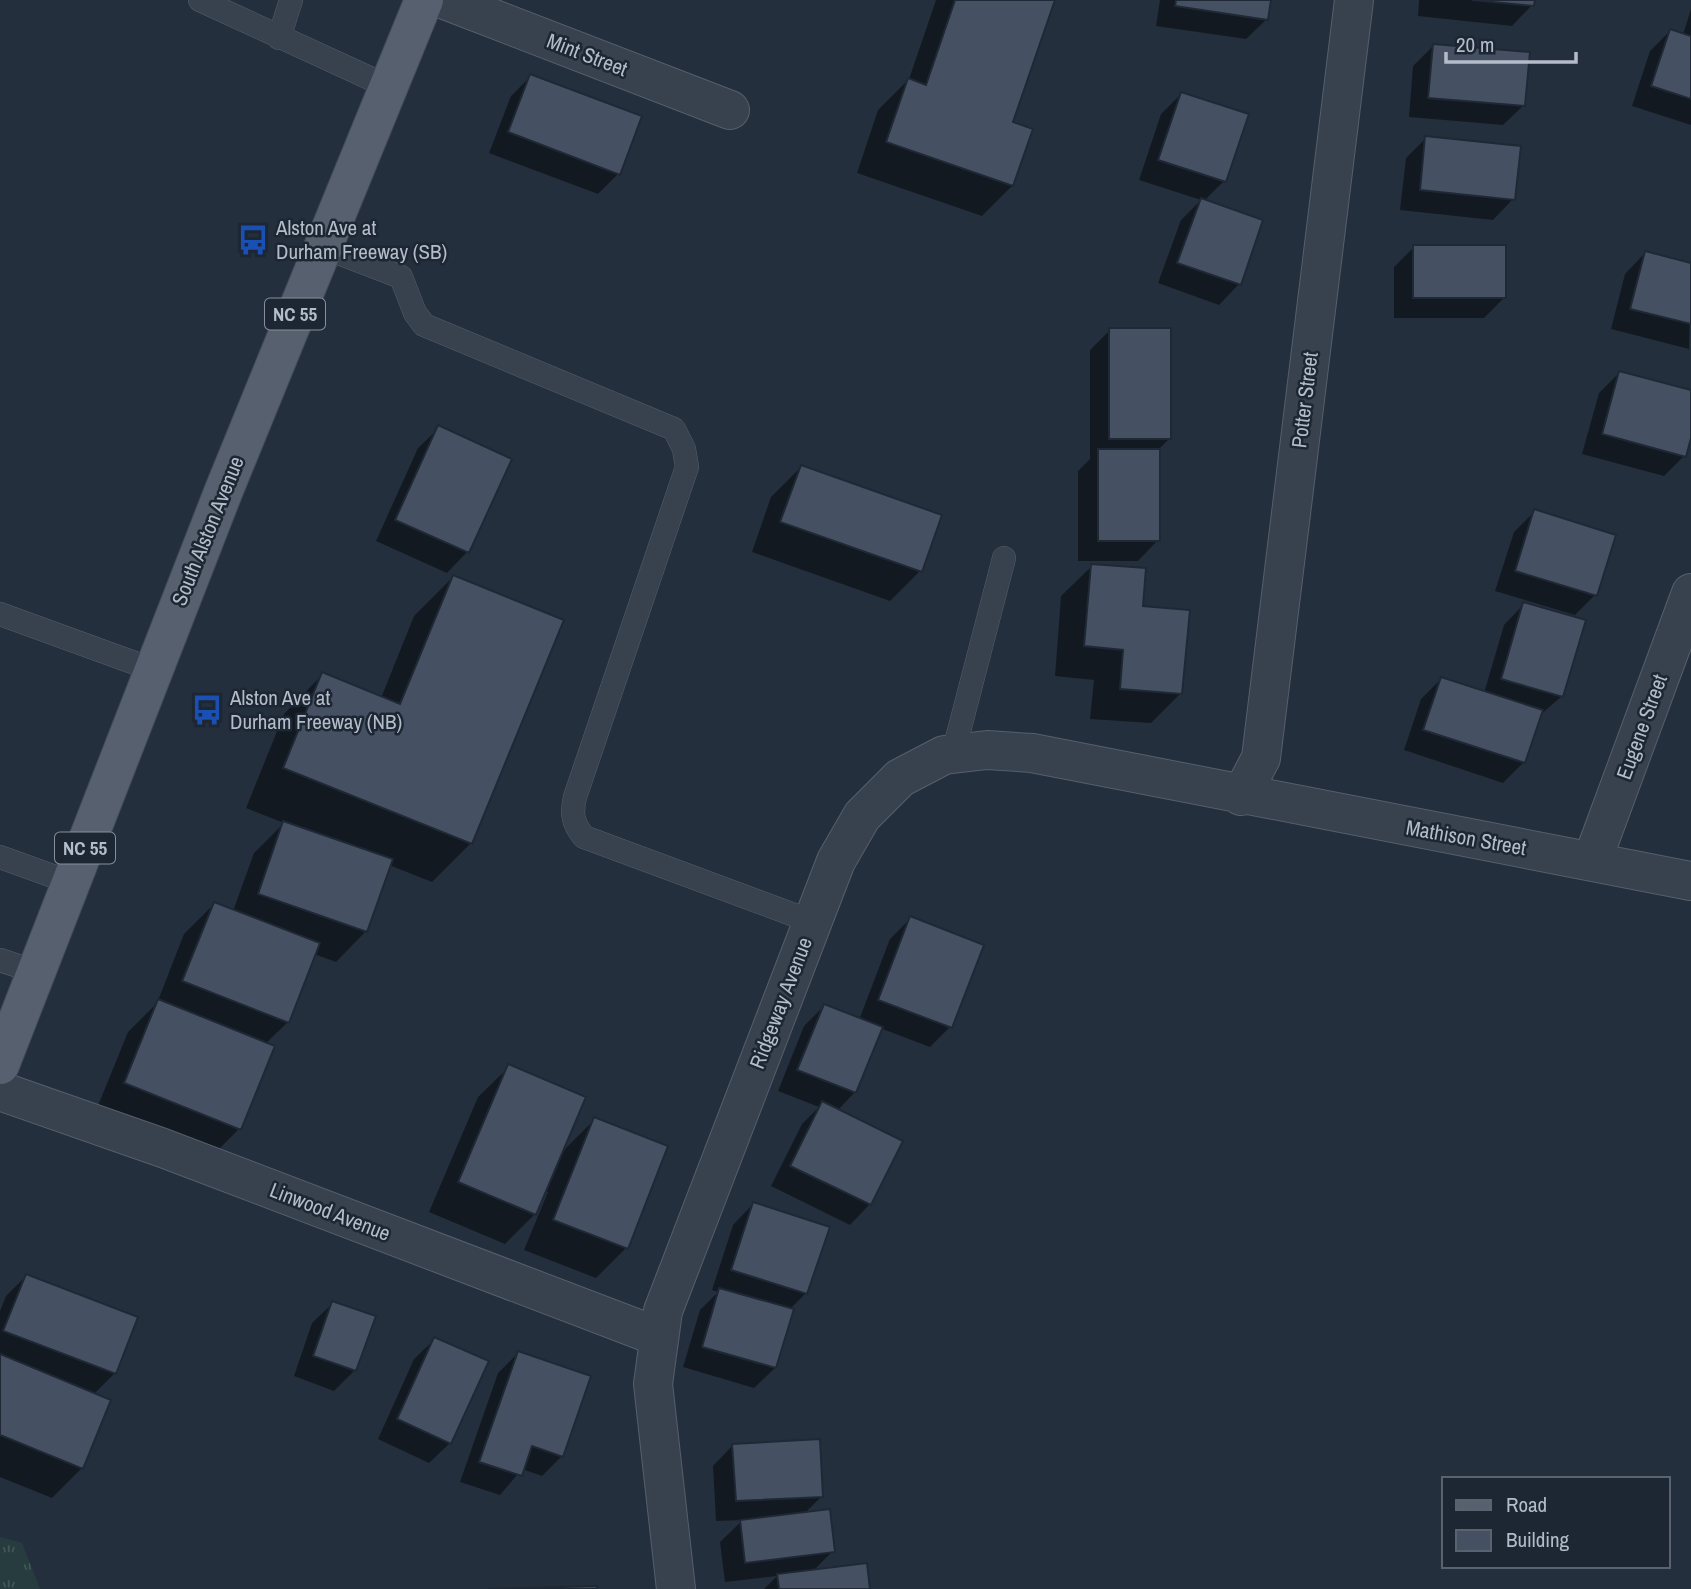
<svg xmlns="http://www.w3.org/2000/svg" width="1691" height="1589" font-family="'Archivo Narrow',sans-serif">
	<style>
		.grass { fill: url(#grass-tufts) }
		.shadow { fill: #0007 }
		.building { fill: #455162; stroke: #1f2835; stroke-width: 2 }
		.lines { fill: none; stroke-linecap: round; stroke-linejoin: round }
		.lane-casing { stroke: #565f6c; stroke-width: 24 }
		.street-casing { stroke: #565f6c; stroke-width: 40 }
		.primary-casing { stroke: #414a57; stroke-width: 40 }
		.lane { stroke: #38414e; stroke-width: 23 }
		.street { stroke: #38414e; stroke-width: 38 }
		.primary { stroke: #56606e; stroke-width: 38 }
		.labels { text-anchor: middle; stroke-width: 5; stroke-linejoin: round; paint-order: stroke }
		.shield { fill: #1d2633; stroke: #878f9c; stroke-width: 2 }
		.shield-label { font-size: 19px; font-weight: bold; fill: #b4bcc9 }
		.street-label { font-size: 21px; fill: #b4bcc9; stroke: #1d2633 }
		.poi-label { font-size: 21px; fill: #b4bcc9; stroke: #1d2633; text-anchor: start }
	</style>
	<defs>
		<pattern id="grass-tufts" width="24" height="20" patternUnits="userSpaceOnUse" patternTransform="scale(1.75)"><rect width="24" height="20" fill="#263c3f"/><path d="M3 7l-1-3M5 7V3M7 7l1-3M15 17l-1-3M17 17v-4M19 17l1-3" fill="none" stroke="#435659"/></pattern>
	</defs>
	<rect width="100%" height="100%" fill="#242f3e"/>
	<!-- grass -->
	<path class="grass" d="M0,1537L22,1543L40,1589H0Z"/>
	<!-- shadow -->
	<path class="shadow" d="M936,0H1053L1011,123L1012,186L982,216L857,173L878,110L909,79Z
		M1160,0H1269L1267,19L1246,39L1156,26Z
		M1419,0H1533L1532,5L1512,26L1418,16Z
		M1691,9V125L1632,106L1650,51L1670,31L1683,35Z
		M1434,45L1524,105L1503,125L1409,117L1413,66Z
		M531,76L618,174L598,194L489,153L511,96Z
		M1181,94L1224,181L1204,201L1261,221L1239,284L1219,305L1158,283L1181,220L1201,200L1139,180L1161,114Z
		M1426,138L1513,199L1493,220L1400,210L1406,158Z
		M1414,247L1504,298L1484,318H1394V267Z
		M1645,253L1691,265L1689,349L1611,329L1625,274Z
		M1110,330L1170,438L1158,450V540L1138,561H1078V471L1090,459V350Z
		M1619,373L1691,392V431L1684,456L1664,476L1582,454L1599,393Z
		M439,428L467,552L447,573L376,541L418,448Z
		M801,467L920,571L890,601L752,552L771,497Z
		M1535,511L1595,595L1575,615L1495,591L1514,532Z
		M1092,566L1141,608L1181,693L1151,723L1090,719L1094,680L1055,676L1061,596Z
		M453,577L471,843L432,882L389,865L366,931L336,962L314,954L288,1022L265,1044L239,1129L209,1159L95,1113L128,1032L157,1003L184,934L214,904L233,911L254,853L284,823L246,808L284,714L323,674L381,698L414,616Z
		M1524,604L1562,696L1539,716L1524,762L1503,783L1404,750L1421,699L1441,679L1484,693L1504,625Z
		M910,919L950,1027L930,1047L880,1028L855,1092L837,1111L870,1204L850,1225L771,1186L802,1124L819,1107L778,1091L804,1026L824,1006L859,1020L890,939Z
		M509,1067L560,1154L595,1119L626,1248L596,1278L524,1250L548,1192L544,1191L535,1214L505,1244L429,1212L478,1097Z
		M753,1204L806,1293L789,1310L775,1368L754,1388L683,1367L700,1310L718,1292L712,1290L733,1225Z
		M26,1276L115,1373L94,1394L82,1468L52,1498L0,1477V1311L6,1296Z
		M333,1303L355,1370L334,1391L294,1376L312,1323Z
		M435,1339L450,1443L429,1463L378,1439L414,1359Z
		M518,1353L562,1456L542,1476L522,1469L500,1495L460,1482L498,1373Z
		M733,1445L822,1496L804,1514L833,1551L813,1571L868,1589H764L777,1576L725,1582L720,1542L743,1520L716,1521L713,1466Z"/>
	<!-- building -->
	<path class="building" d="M955,0H1055L1013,122L1033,129L1013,186L886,142L908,78L926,85Z
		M1176,0H1271L1268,20L1175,6Z
		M1472,0H1535L1534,6Z
		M1670,29L1691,36V99L1651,86Z
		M1433,44L1530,52L1525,106L1428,98Z
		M530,74L642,116L620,175L508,132Z
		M1181,92L1249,114L1226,182L1158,160Z
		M1425,136L1521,146L1515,200L1420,190Z
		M1201,198L1263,220L1241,285L1177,263Z
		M1413,245H1506V298H1413Z
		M1645,251L1691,263V324L1630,309Z
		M1109,328H1171V439H1109Z
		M1619,371L1691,390V438L1686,457L1602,434Z
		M438,425L512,459L469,553L395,520Z
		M1098,449H1160V541H1098Z
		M801,465L942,515L922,572L780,522Z
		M1534,509L1616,535L1597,596L1515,571Z
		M1091,564L1146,568L1143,606L1190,610L1182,694L1120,689L1123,650L1084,646Z
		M453,575L564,620L472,844L283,768L322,672L400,704Z
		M1523,602L1586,620L1563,697L1501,679Z
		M1441,677L1543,710L1525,763L1423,730Z
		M283,821L393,859L367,932L258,894Z
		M214,902L320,943L289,1023L182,981Z
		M910,916L984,945L952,1028L878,1000Z
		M158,999L275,1046L241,1130L124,1083Z
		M824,1004L883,1027L856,1093L797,1070Z
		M508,1064L586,1097L536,1215L458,1182Z
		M822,1101L903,1141L871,1205L790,1166Z
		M594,1117L668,1146L628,1249L553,1220Z
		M753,1202L830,1227L807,1294L731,1270Z
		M26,1274L138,1317L116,1374L3,1331Z
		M719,1288L794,1309L776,1368L702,1347Z
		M332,1301L376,1316L356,1371L313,1356Z
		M434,1337L489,1361L451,1444L397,1419Z
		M518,1351L591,1376L563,1457L532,1446L522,1476L479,1462Z
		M0,1354L111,1400L83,1469L0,1435Z
		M820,1439L823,1497L736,1501L732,1444Z
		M830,1509L835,1552L745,1563L740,1520Z
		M867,1563L870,1589H779L777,1574Z
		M597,1586V1589H488Z"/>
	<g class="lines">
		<!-- lane casing -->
		<g class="lane-casing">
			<path id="lane" d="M200,0L389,87
				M279,38L291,0
				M323,247L401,277L415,313L424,325L674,429L684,449L687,467L575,797C571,814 573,824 584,837L813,922
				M0,614L154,670
				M953,754L1004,558
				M0,857L72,883
				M0,960L36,972"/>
		</g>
		<!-- street casing -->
		<g class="street-casing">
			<path id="street" d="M445,0L730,110
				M1241,796L1261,758L1354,0
				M1592,861L1691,593
				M0,1091L163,1148L659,1337
				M676,1589L653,1384L663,1311L836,861L862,816L900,778L944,755L987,750L1032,753L1691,881"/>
		</g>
		<!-- primary casing -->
		<g class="primary-casing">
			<path id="primary" d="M0,1065L224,490L424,0"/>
		</g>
		<!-- lane -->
		<use href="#lane" class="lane"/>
		<!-- street -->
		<use href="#street" class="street"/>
		<!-- primary -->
		<use href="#primary" class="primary"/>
	</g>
	<!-- icons -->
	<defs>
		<g id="bus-bare" transform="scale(2.415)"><path d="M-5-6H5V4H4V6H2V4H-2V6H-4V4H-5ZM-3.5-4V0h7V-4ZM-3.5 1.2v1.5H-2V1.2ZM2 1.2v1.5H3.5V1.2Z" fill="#1a4fb4" stroke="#1d2633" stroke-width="2.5" paint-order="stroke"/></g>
	</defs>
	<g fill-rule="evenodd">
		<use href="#bus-bare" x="253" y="240"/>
		<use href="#bus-bare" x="207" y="710"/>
	</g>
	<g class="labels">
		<!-- shield labels -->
		<g class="shield">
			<rect x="265" y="298.5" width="60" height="31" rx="5"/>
			<rect x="55" y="832.5" width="60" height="31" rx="5"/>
		</g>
		<g class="shield-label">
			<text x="295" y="321">NC 55</text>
			<text x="85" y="855">NC 55</text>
		</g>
		<!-- street labels -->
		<g class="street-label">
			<text transform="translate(587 55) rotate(21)" y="7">Mint Street</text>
			<text transform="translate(1305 400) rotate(-83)" y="7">Potter Street</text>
			<text transform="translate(208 531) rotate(-68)" y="7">South Alston Avenue</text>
			<text transform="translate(1642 727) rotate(-70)" y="7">Eugene Street</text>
			<text transform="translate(1466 838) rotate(10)" y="7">Mathison Street</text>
			<text transform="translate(781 1003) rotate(-69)" y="7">Ridgeway Avenue</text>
			<text transform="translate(330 1212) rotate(21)" y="7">Linwood Avenue</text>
		</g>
		<!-- poi labels -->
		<g class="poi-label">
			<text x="276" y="235">Alston Ave at<tspan x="276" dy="24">Durham Freeway (SB)</tspan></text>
			<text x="230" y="705">Alston Ave at<tspan x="230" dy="24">Durham Freeway (NB)</tspan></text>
		</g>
	</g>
	<!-- legend -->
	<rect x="1442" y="1477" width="228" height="91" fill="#1d2633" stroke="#59626f" stroke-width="2"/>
	<rect x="1456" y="1500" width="35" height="10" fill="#56606e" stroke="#59626f" stroke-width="2"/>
	<text x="1506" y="1512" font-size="21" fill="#b4bcc9">Road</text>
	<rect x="1456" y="1530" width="35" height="21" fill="#455162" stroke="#59626f" stroke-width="2"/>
	<text x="1506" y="1547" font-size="21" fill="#b4bcc9">Building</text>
	<!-- scale -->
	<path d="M1446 52v10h130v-10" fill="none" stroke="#b4bcc9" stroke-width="3.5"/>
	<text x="1456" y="52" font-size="21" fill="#b4bcc9" stroke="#1d2633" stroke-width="5" paint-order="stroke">20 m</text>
</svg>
